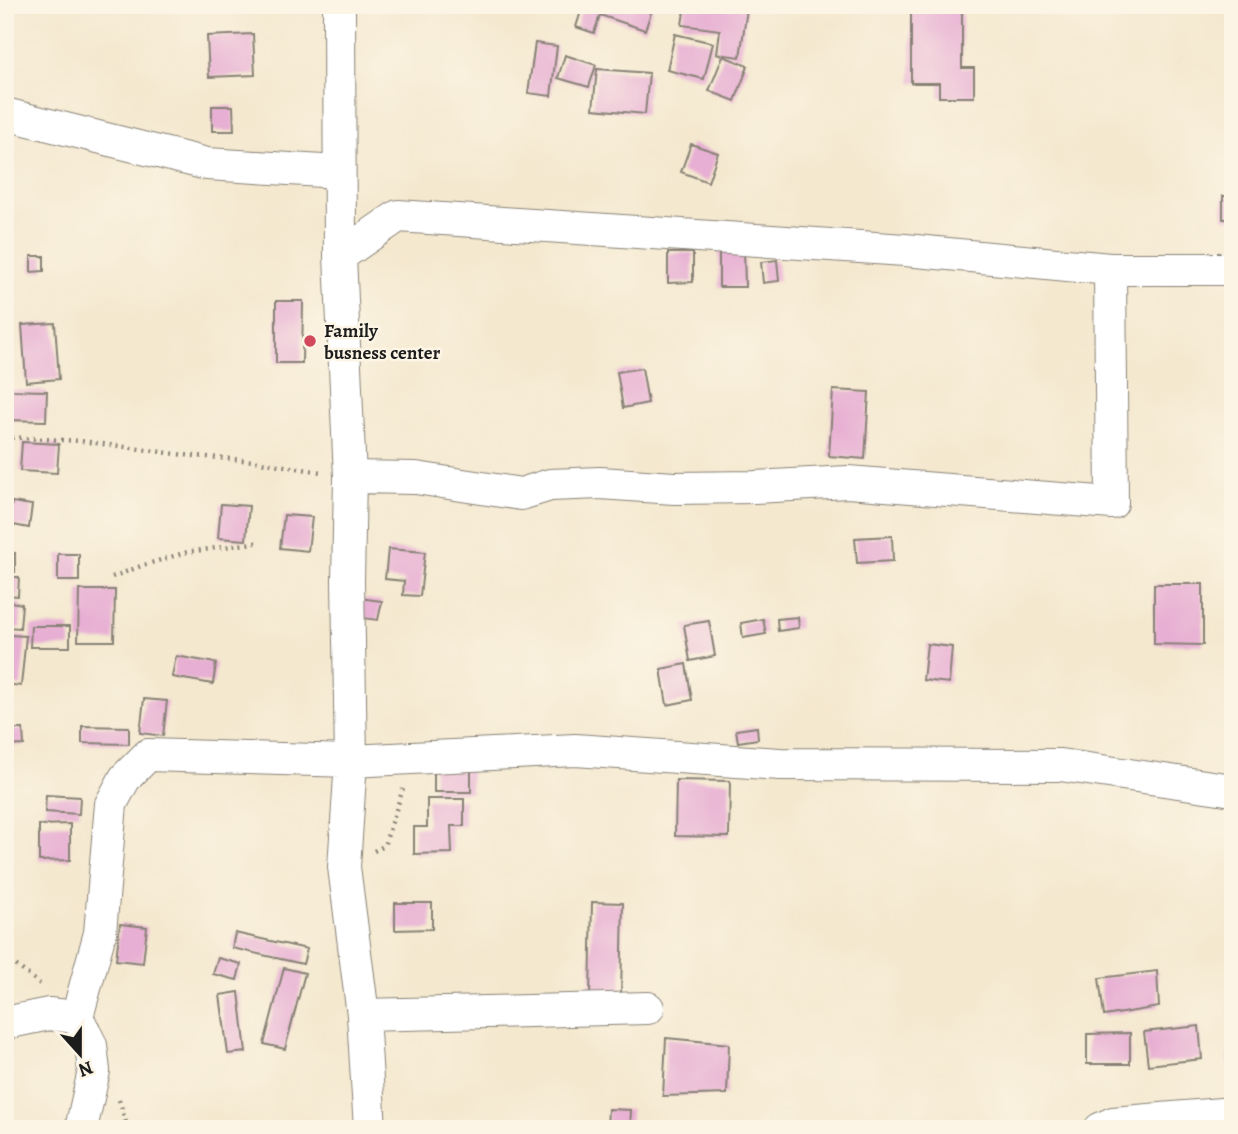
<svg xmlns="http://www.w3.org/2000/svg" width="1238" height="1134" font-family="Alegreya,serif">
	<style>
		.building { fill: #e7afd3 }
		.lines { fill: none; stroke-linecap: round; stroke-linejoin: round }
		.minor-casing { stroke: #888276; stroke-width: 34 }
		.path { stroke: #888276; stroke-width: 4.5; stroke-dasharray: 2 5; stroke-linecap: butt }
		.minor { stroke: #fff; stroke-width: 32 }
		.poi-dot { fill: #d1495b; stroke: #fcf5e5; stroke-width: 2.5 }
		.labels { text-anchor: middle; stroke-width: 5; stroke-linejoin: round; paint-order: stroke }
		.poi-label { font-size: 19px; font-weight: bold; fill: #1c1c1c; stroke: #fcf5e5; text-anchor: start }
	</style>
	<rect width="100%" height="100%" fill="#fcf5e5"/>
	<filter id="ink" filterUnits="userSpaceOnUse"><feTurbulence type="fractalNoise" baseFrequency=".0143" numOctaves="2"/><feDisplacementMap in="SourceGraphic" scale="14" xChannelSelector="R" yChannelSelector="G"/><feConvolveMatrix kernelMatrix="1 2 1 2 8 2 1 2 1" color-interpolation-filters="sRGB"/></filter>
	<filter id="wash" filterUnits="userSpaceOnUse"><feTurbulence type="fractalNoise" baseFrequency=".00686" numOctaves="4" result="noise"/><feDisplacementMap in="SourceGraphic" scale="28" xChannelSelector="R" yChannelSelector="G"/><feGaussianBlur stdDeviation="1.57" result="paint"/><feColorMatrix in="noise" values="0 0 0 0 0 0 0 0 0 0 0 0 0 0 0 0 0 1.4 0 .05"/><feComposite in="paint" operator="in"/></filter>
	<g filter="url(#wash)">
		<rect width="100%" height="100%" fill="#f4e8cf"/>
		<g id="blocks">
			<!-- building -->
			<path class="building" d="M583,5H649L653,7L645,30L600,15L594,33L576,27Z
				M685,5H715L747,9L740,57L717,54L720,30L682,25Z
				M911,7H962V68H974V97H939V83H911Z
				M253,34L255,75L209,77L207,36Z
				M675,34L713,43L704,79L667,70Z
				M535,43L557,46L551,96L528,93Z
				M565,55L596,65L589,87L558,78Z
				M723,56L748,66L735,101L709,91Z
				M597,69L649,73L645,114L593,109Z
				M212,106H233L234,131H212Z
				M691,144L718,153L708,182L681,172Z
				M1223,196H1233V219H1223Z
				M744,250L745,287H719V251Z
				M668,253H693V282L668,283Z
				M31,256H44V271L31,272Z
				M777,260L779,281L763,283L761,262Z
				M276,301H303L302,363H276Z
				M55,323L59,379L26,382L22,325Z
				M642,368L648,403L623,408L617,372Z
				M5,390L47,391L46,421L5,420Z
				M833,390L869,392L865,459L829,456Z
				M22,442L59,444L57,473L20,471Z
				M5,458L10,459L7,491H5Z
				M12,502L32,505L29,528L8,524Z
				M221,504L249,506L246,540L218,538Z
				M284,515L312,517L308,551L280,548Z
				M892,536L893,561L857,563L855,538Z
				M388,549L425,552L420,596L403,595L404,581L385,579Z
				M5,553H15V572L5,571Z
				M58,554H79V581H58Z
				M5,577H19L18,596L5,595Z
				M1154,584H1203V645L1154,644Z
				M79,590H115L114,641H78Z
				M359,598L382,601L378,620L355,617Z
				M10,602L22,604L20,628L7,627Z
				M798,617L799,628L778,631L777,619Z
				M763,619L766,634L743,638L741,623Z
				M709,621L715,656L690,661L684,625Z
				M31,626H70V647H30Z
				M10,635L26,636L21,686L5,684Z
				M927,644L952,647L949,683L923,680Z
				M176,656L216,663L213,684L172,677Z
				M686,664L692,700L667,705L661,669Z
				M144,699L167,701L163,736L140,733Z
				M82,726L129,727V744L82,743Z
				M757,727L758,739L738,742L736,730Z
				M5,729H23L24,745L5,746Z
				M1229,748H1233V777H1225Z
				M471,765V792H434V766Z
				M676,780L730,781L729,837L675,836Z
				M46,795L80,797L79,814L45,812Z
				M427,799H464V826H451L452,853L414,854V827H427Z
				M70,824V860L39,861V825Z
				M592,902L623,903L621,996H590Z
				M395,903H432V929L395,930Z
				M120,924L147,927L143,963L116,960Z
				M235,933L307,949L303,964L232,948Z
				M218,958L241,964L237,980L213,974Z
				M284,968L305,973L285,1049L264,1044Z
				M1157,971L1159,1007L1104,1016L1099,978Z
				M239,992L246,1052L228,1054L220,995Z
				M1230,1003H1233V1063H1228Z
				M1199,1026L1202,1059L1148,1065L1144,1032Z
				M1130,1033V1064H1087V1034Z
				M666,1038L729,1044L727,1094L663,1096Z
				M608,1109L631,1110L630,1129H607Z"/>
		</g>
	</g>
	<g filter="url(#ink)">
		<use href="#blocks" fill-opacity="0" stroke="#888276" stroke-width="2"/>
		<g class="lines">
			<!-- minor casing -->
			<g class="minor-casing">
				<path id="minor" d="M339,5L340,256L350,477L348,581L351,761L344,867L363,1015L370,1129
					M5,114L207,164L339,172
					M340,256L398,216L905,250L1110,269H1233
					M350,477L416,478L521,494L550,485L600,483L674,488L755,487L848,482L1112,503L1110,269
					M363,1015L648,1008
					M77,1017L100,933L111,804L125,778L148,755L351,761L575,750L780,764L1060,765L1233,790
					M5,1023L49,1014L77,1017L91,1045L94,1071L81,1129
					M1100,1129L1113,1123L1233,1113"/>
			</g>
			<!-- path -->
			<path class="path" d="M5,437L81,441L184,455L254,461L321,472
				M112,577L141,566L187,552L261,542
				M374,851L384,846L403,789
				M5,957L43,986
				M119,1100L128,1129"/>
			<!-- minor -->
			<use href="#minor" class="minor"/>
		</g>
	</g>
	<!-- markers -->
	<circle class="poi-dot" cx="310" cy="341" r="7"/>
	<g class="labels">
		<!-- poi labels -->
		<g class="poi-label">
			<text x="324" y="337">Family<tspan x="324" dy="22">busness center</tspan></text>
		</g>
	</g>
	<!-- margin -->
	<rect width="1238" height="1134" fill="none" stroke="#fcf5e5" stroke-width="28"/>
	<!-- north arrow -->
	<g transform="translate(80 1054) rotate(159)" stroke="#fcf5e5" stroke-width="5" paint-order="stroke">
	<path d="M0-5L12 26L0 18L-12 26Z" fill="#1c1c1c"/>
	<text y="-10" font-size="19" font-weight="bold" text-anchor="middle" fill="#1c1c1c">N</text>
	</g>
</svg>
